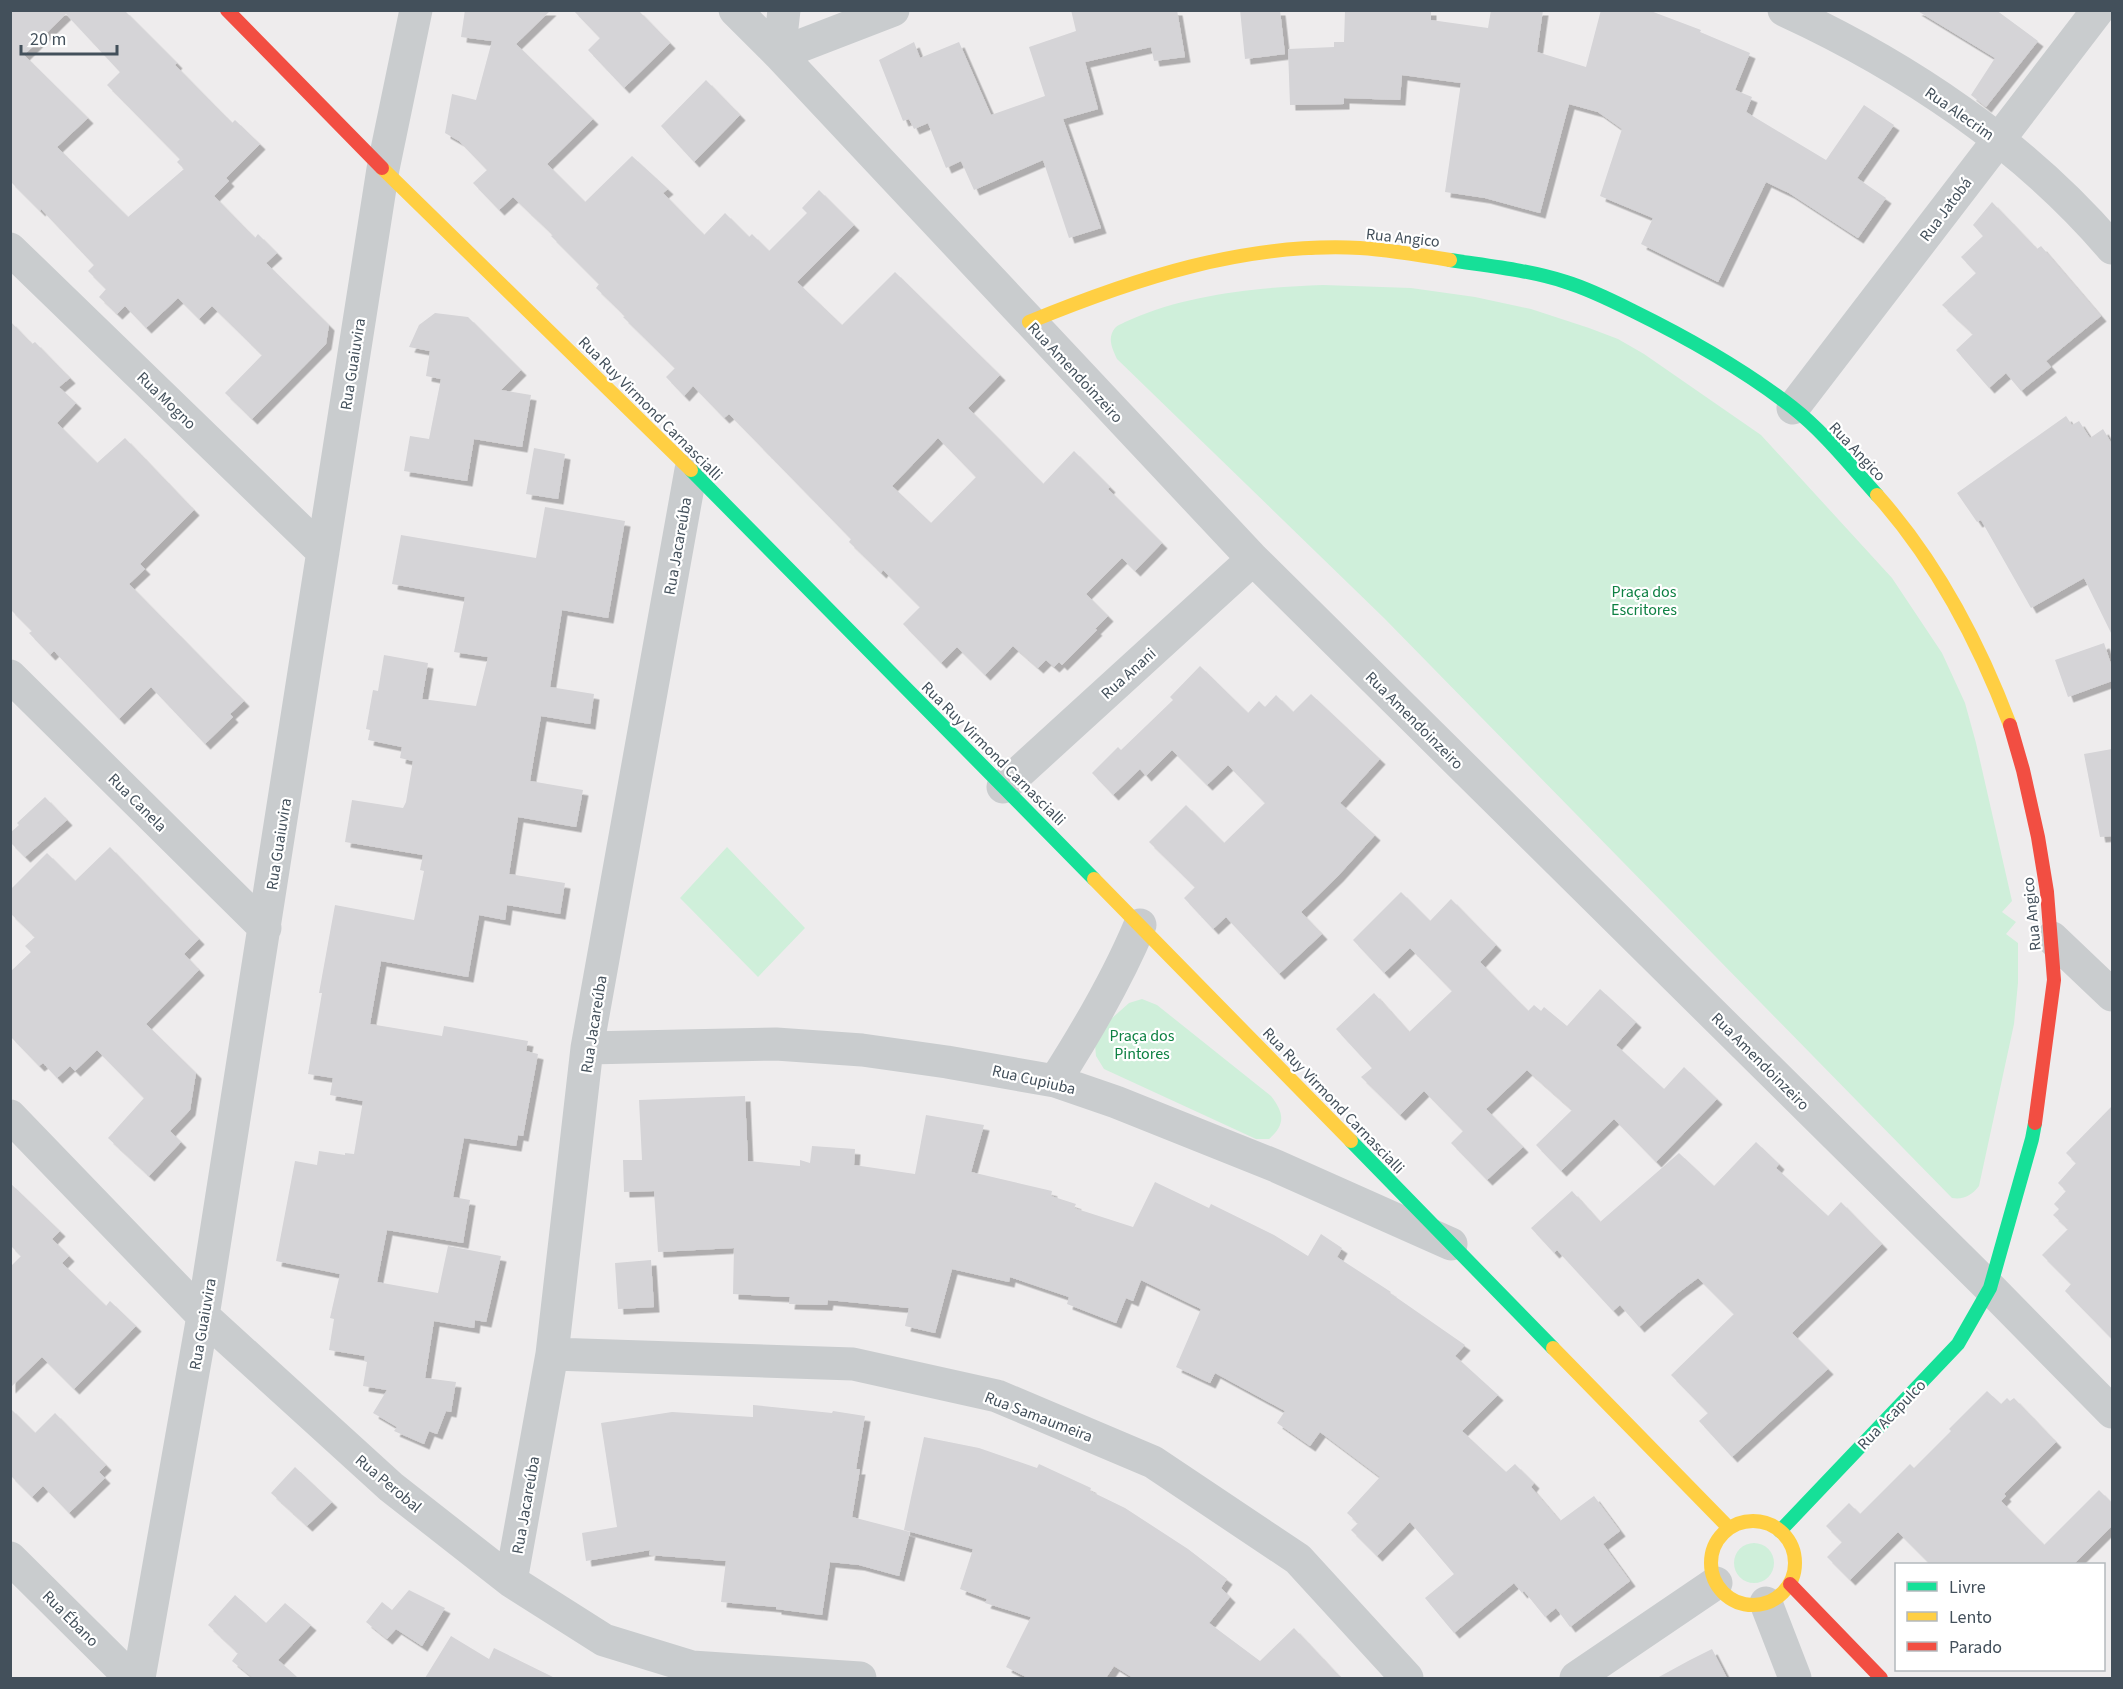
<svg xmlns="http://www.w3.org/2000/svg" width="2123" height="1689" font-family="'Source Sans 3',sans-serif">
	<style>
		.green { fill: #cfefda }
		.building { fill: #d5d4d7; fill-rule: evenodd; filter: url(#shadow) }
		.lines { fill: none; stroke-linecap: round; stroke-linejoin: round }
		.street { stroke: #c9ccce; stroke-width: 33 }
		.fast { stroke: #16e098; stroke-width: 14 }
		.slow { stroke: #ffcf43; stroke-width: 14 }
		.jam { stroke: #f24e42; stroke-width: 14 }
		.labels { text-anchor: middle; stroke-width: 4.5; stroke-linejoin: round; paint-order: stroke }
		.street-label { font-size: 16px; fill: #43505b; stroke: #fff }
		.park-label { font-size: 16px; fill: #0e8143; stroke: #fff }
	</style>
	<defs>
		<filter id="shadow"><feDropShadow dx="5.5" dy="5.5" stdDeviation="0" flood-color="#0004"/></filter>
	</defs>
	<rect width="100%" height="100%" fill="#eeeced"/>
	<!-- green -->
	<path class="green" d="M1323,285L1411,288L1475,297L1531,309L1589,328L1618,339L1644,354L1761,435L1892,578L1942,653L1965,703L1976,743L2012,901L2002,912L2016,922L2006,934L2018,943V983L2014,1024L1979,1186C1972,1195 1964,1200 1952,1198L1384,618L1117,359C1112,348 1107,338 1115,328C1119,324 1126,322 1132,319C1188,294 1262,287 1323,285Z
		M727,847L805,928L758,977L680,898Z
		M1142,999L1157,1005L1271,1096C1284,1113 1286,1124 1269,1139H1256L1104,1069L1096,1056L1095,1045L1111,1019L1129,1003Z
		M1734 1563a20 20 0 1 1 40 0a20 20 0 1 1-40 0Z"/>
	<!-- building -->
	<path class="building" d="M10,10H124L177,63L175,65L232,123L235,120L260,144L226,178L229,181L214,196L255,238L258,234L277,253L266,263L329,325L326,344L252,419L225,393L262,355L212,306L199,319L178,298L146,328L125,306L117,314L99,297L106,289L88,271L94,265L41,209L40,211L10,181ZM66,14L120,72L107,85L180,159L177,162L184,169L128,217L57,147L88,118L24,55Z
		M465,10H551L516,44L593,119L547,164L585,202L632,156L668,189L663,193L704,235L725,213L749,237L752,234L769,251L807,213L802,208L819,190L854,225L797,282L842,325L895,272L1000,375L968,408L996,436L1043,484L1074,451L1110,487L1108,489L1162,543L1135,571L1122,558L1086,594L1108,616L1095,629L1097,630L1062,665L1059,662L1054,667L1046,660L1038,668L1013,646L985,675L957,647L941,663L903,624L920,607L883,570L881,573L849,542L851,539L729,414L724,418L693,386L684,396L666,377L675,368L623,317L625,316L596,288L599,284L551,236L553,235L513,197L499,210L473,183L487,170L459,141L445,133L452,94L476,100L492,41L461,37ZM938,438L976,477L931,523L892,486Z
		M573,10H638L670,43L624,88L588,50L600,38Z
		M1071,10H1177L1185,57L1154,61L1151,47L1085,62L1098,109L1063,119L1101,228L1069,238L1043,160L974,190L961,161L946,168L928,123L914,129L909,119L903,121L879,60L914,42L920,58L959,42L991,115L1045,96L1029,47L1076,31Z
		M1240,10H1280L1285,54L1245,59Z
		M1345,10H1431V20L1488,28L1491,10H1543L1537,52L1586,67L1601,10H1648L1701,30L1700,32L1750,53L1735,90L1752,97L1746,112L1826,160L1864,105L1894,125L1857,178L1886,198L1858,238L1789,193L1766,182L1718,282L1641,244L1653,218L1600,196L1622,129L1598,112L1569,104L1540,213L1485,198L1445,192L1461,83L1402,75L1400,100L1344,98V104L1290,105L1288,49L1334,47V42H1344Z
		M1916,10H1996L2038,41L1986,107L1971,95L1995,58Z
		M706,80L740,115L694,162L661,126Z
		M1992,202L2037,249L2041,246L2101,316L2046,361L2051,367L2021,391L2006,373L1989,388L1956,350L1973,334L1942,305L1976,273L1961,257L1983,236L1973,225Z
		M435,313L468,317L521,370L501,390L531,395L522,447L474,439L467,481L404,471L410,436L429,439L441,379L426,376L430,351L409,347L419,325Z
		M10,321L32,344L35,342L70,378L59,387L76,403L57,423L97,463L125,438L194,510L140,564L145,569L129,584L244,701L230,714L233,717L205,744L151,687L119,719L54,651L50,655L29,633L32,631L10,609Z
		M2066,416L2072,425L2079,421L2090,438L2103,429L2112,444V635L2084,578L2031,608L1981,520L1977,522L1957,493Z
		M534,448L565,454L558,499L526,494Z
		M545,507L625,521L608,618L562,610L550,687L594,694L590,724L541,716L530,781L583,790L576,827L518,817L509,874L565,883L560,914L507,905L505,920L479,915L468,977L381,961L370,1024L442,1036L444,1026L528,1041L526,1051L538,1054L523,1136L518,1135L516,1146L464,1138L453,1197L470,1200L463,1243L387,1230L377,1282L438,1293L448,1246L501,1256L486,1322L475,1320L474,1328L434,1321L425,1378L456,1382L451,1412L446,1411L437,1434L429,1431L424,1444L394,1431L397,1427L373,1413L387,1390L363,1386L367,1362L364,1361L365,1356L329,1350L334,1319L330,1318L340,1274L276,1261L295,1161L317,1165L319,1151L345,1155V1153L354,1154L363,1101L330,1095L333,1078L308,1074L322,993H319L335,905L414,920L424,871L420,870L423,855L345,842L352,800L403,808L406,802L413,761L400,758L402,747L368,740L370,730L366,729L373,690L378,691L384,655L428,663L422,699L476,706L488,657L454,652L465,597L392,584L401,535L536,558Z
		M2104,643L2112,667V681L2068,697L2055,660Z
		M1200,666L1248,713L1259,701L1265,707L1276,695L1293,712L1311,694L1380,759L1340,803L1375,835L1338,876L1301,912L1322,934L1279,974L1226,917L1213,929L1184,898L1195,887L1149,842L1186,805L1224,843L1265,803L1228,765L1207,785L1172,750L1146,776L1140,769L1113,795L1092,773L1118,747L1121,750L1173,700L1170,697Z
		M2112,749V836L2100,837L2084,754Z
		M45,797L67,820L25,857L10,842V833L19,825L17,823Z
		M110,847L199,939L184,954L199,970L146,1024L196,1073L190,1110L170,1131L181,1142L149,1176L108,1138L144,1098L97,1050L75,1071L70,1066L57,1078L43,1063L39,1066L10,1036V972L31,952L25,946L35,937L10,913V890L47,853L75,881Z
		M1401,892L1430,921L1451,899L1496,945L1480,962L1528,1011L1534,1005L1541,1011L1544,1007L1567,1026L1600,989L1636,1022L1616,1045L1664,1089L1684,1067L1717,1099L1656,1162L1614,1119L1561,1171L1536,1145L1572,1110L1527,1070L1486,1109L1523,1147L1487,1180L1451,1143L1463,1131L1424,1091L1400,1115L1361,1077L1372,1068L1336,1029L1374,993L1409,1032L1452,991L1410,948L1384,973L1353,940Z
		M745,1096L748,1161L800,1166V1160L810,1163L812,1146L855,1149L854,1165L915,1174L926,1115L984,1125L971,1172L1052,1191L1051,1196L1076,1204L1074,1208L1133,1227L1155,1182L1209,1208L1211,1204L1274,1235L1308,1256L1321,1234L1342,1248L1337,1257L1391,1292L1390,1293L1465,1345L1455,1356L1498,1395L1462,1431L1506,1472L1515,1464L1534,1483L1531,1487L1560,1521L1594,1496L1620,1531L1603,1544L1630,1581L1570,1627L1556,1608L1545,1617L1524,1591L1522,1593L1514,1583L1454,1633L1425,1598L1454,1574L1410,1522L1377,1556L1351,1530L1358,1523L1347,1513L1380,1477L1320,1432L1310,1446L1277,1423L1285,1411L1215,1373L1210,1383L1176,1367L1201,1309L1141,1280L1133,1301L1126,1298L1116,1323L1067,1304L1069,1297L1010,1277L1009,1282L952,1269L935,1333L905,1326L909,1308L828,1300L827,1305L789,1304L790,1297L733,1294L734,1248L658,1252L654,1191L624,1192L623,1160H642L639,1100Z
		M2112,1106V1339L2065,1291L2071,1284L2042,1255L2068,1229L2053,1215L2059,1209L2054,1204L2066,1191L2058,1183L2076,1163L2066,1153Z
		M1756,1142L1779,1164L1776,1168L1828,1216L1841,1202L1882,1244L1792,1333L1828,1369L1732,1457L1699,1421L1708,1413L1671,1375L1734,1314L1698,1278L1678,1293L1639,1327L1620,1305L1613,1311L1557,1250L1554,1253L1531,1228L1572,1191L1600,1222L1679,1153L1714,1186Z
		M10,1183L60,1231L52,1239L69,1256L62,1263L106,1306L110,1301L136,1326L74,1389L42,1357L10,1388V1267L21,1256L10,1245Z
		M651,1260L654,1307L618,1309L615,1263Z
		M1987,1391L2001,1404L2007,1398L2010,1401L2014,1398L2056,1442L2004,1494L2006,1496L2001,1501L2044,1545L2099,1490L2112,1503V1526L2074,1564H1930L1898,1532L1850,1580L1827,1557L1842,1542L1826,1526L1849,1503L1860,1514L1910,1464L1914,1468L1951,1431L1949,1429Z
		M753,1405L832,1413L833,1411L865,1416L856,1469H860L852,1517L910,1532L899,1576L859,1565L830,1562L822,1615L776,1609V1607L721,1602L726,1561L649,1555L650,1550L586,1561L582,1533L617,1527L601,1423L672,1412L753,1417Z
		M10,1408L35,1433L55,1413L106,1465L99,1472L105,1478L69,1513L43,1486L32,1497L10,1475Z
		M924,1437L979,1448L1037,1468L1039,1464L1091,1488L1090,1491L1125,1508L1188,1549L1227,1579L1221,1588L1230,1597L1209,1623L1260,1661L1294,1628L1341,1678H1133L1114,1666L1106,1678H1028L1006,1667L1031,1617L985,1603L987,1599L960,1589L973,1549L904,1530Z
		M295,1467L332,1502L307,1526L271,1493Z
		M409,1590L445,1608L422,1646L396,1629L387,1639L366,1622L382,1602L392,1610Z
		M235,1595L266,1623L285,1603L311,1625L278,1660L298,1678H253L232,1661L238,1653L208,1625Z
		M451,1636L489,1659L494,1648L555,1678H425Z
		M1712,1649L1727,1678H1657L1690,1660Z"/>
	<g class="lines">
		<!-- street -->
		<path class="street" d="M735,10L779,54L1253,559L1990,1288L2112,1412
			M784,10L779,54L893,10
			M1784,10C1906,66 2024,145 2112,248
			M10,249L323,552
			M1793,408L2098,10
			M10,676L265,928
			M1003,787L1253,559
			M2052,938L2112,995
			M587,1048L776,1044L862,1050L947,1062L1055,1081L1116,1102L1276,1166L1451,1244
			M1055,1081C1087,1031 1117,980 1140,925
			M10,1116L203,1316L391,1487L511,1581L604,1640L692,1667L860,1678
			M552,1354L853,1364L997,1396L1153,1462L1298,1559L1407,1678
			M10,1558L131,1678
			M511,1581L552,1354L587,1048L691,470
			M1766,1603L1795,1678
			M139,1678L203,1316L383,169L416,10
			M1576,1678L1716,1583"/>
		<!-- fast -->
		<path class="fast" d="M1450,260C1489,266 1529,270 1566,282C1589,289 1611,300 1633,311C1688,338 1743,369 1792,407C1824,432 1850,465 1877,495
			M691,470L1094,879
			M1351,1141L1553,1348
			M1780,1531L1958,1344L1990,1288L2032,1139L2035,1123"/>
		<!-- slow -->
		<path class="slow" d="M382,168L691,470
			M1029,322C1134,279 1244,242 1360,248C1390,250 1420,255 1450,260
			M1877,495C1936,561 1979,643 2010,725
			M1094,879L1351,1141
			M1553,1348L1729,1528
			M1711 1563a42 42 0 1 1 84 0a42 42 0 1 1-84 0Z"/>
		<!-- jam -->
		<path class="jam" d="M227,10L382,168
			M2010,725L2023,770L2038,837L2047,892L2054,980L2035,1123
			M1790,1584L1881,1678"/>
	</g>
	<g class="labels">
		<!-- street labels -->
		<g class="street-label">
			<text transform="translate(1960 113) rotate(35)" y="6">Rua Alecrim</text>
			<text transform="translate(1945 209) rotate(-53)" y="6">Rua Jatobá</text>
			<text transform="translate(1403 237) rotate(6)" y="6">Rua Angico</text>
			<text transform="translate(352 364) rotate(-81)" y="6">Rua Guaiuvira</text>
			<text transform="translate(1076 372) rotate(47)" y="6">Rua Amendoinzeiro</text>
			<text transform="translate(167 400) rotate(44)" y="6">Rua Mogno</text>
			<text transform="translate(651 408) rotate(45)" y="6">Rua Ruy Virmond Carnascialli</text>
			<text transform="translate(1858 451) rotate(47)" y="6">Rua Angico</text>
			<text transform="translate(677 546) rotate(-80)" y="6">Rua Jacareúba</text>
			<text transform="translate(1128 673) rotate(-42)" y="6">Rua Anani</text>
			<text transform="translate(1415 720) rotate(45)" y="6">Rua Amendoinzeiro</text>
			<text transform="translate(994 753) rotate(45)" y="6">Rua Ruy Virmond Carnascialli</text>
			<text transform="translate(138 802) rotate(45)" y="6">Rua Canela</text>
			<text transform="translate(278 844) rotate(-81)" y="6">Rua Guaiuvira</text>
			<text transform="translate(2031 914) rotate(-96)" y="6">Rua Angico</text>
			<text transform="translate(593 1024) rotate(-81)" y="6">Rua Jacareúba</text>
			<text transform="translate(1761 1061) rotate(45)" y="6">Rua Amendoinzeiro</text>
			<text transform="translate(1034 1079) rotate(13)" y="6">Rua Cupiuba</text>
			<text transform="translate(1334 1100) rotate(46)" y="6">Rua Ruy Virmond Carnascialli</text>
			<text transform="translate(202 1324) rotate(-80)" y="6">Rua Guaiuvira</text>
			<text transform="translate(1891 1414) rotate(-46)" y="6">Rua Acapulco</text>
			<text transform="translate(1039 1416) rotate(21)" y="6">Rua Samaumeira</text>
			<text transform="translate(389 1483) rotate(40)" y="6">Rua Perobal</text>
			<text transform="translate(525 1505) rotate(-80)" y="6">Rua Jacareúba</text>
			<text transform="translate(71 1618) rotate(45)" y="6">Rua Ébano</text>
		</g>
		<!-- park labels -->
		<g class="park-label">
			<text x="1644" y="597">Praça dos<tspan x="1644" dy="18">Escritores</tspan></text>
			<text x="1142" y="1041">Praça dos<tspan x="1142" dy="18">Pintores</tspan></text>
		</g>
	</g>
	<!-- border -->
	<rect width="2123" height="1689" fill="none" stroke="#43505b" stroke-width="24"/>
	<!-- legend -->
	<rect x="1895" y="1563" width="210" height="108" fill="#ffffff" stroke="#b4b9bd" stroke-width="1.5"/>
	<rect x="1907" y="1582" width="30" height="9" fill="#16e098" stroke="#b4b9bd" stroke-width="1.5"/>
	<text x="1949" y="1593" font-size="18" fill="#43505b">Livre</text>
	<rect x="1907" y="1612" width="30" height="9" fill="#ffcf43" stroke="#b4b9bd" stroke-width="1.5"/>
	<text x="1949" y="1623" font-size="18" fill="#43505b">Lento</text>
	<rect x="1907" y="1642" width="30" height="9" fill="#f24e42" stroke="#b4b9bd" stroke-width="1.5"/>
	<text x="1949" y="1653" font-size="18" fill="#43505b">Parado</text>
	<!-- scale -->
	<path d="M21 45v9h96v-9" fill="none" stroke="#43505b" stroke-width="3"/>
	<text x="30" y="45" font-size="18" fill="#43505b" stroke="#ffffff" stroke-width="4.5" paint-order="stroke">20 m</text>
</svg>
